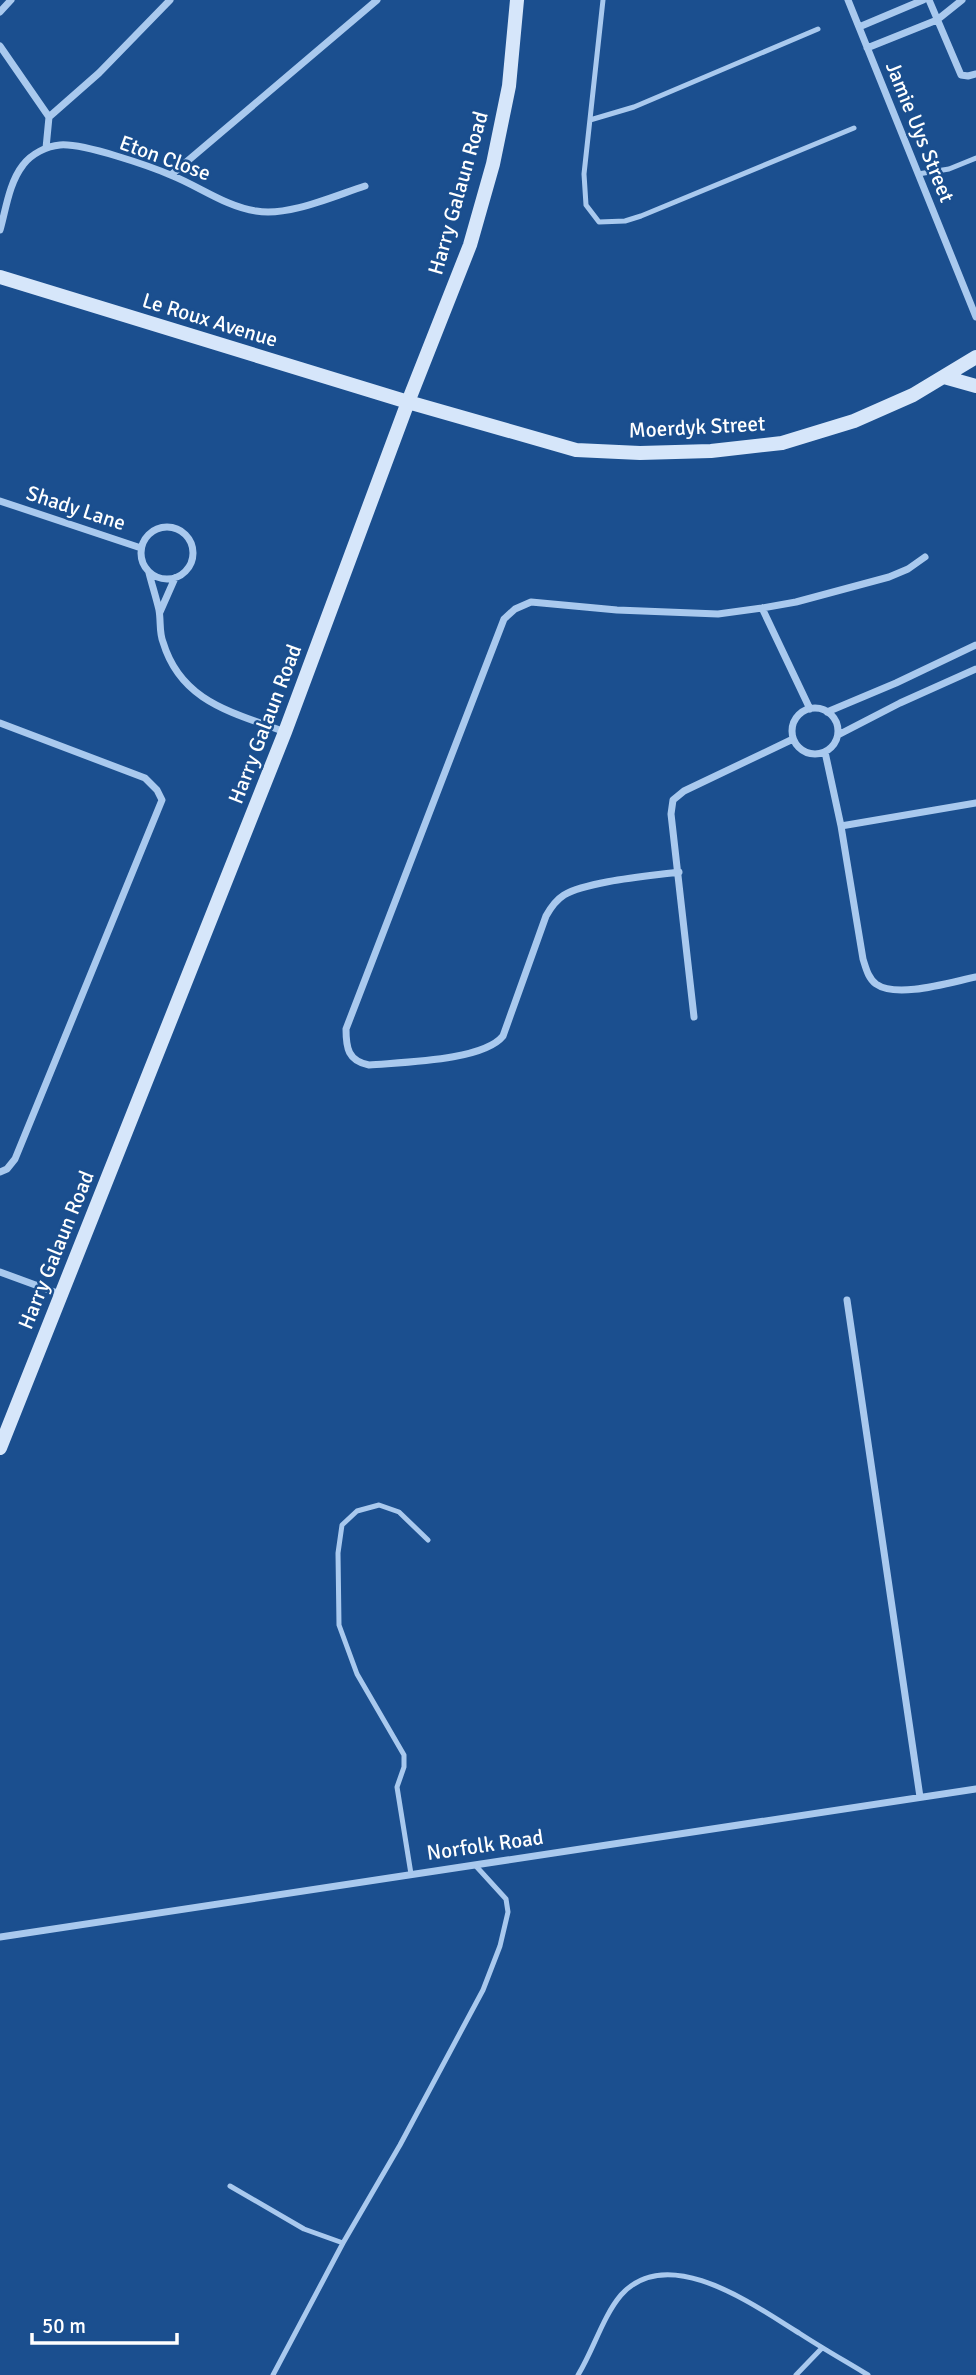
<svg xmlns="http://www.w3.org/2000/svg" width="976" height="2375" font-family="Signika,sans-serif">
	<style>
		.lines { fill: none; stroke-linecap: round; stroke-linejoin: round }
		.lane { stroke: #a9c9ee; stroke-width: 5 }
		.street { stroke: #a9c9ee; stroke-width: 7 }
		.secondary { stroke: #d6e6fa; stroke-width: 14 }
		.labels { text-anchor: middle; stroke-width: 5; stroke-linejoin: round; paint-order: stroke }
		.street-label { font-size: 21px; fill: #fff; stroke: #1b4f8f }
	</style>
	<rect width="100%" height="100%" fill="#1b4f8f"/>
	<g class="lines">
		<!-- lane -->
		<path class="lane" d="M603,0L584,174L586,205L599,222L625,221L641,216L854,128
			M590,120L634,107L818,29
			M918,174L949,169L976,158
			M411,1874L397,1787L404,1767V1755L357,1674L339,1625L338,1553L342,1525L357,1511L379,1505L399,1512L428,1540
			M230,2186L304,2229L343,2243L400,2145L483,1990L500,1946L508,1912L506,1899L475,1865
			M273,2375L343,2243
			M578,2375C593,2351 603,2316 621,2295C668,2242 755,2306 799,2333C822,2348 845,2361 868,2375
			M796,2375L822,2348"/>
		<!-- street -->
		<path class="street" d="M848,0L976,317
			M929,0L961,75L968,76L976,74
			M0,12L11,0
			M859,27L923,0
			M0,46L49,117L46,148
			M867,48L937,20L962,0
			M49,117L99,73L170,0
			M171,175L377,0
			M0,230C6,209 9,183 23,165C31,154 47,146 60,145C83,143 150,166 173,176C200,187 227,207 256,211C288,217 334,196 365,186
			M0,501L141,548
			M141 553a26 26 0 1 1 52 0a26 26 0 1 1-52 0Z
			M149,573C152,585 156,597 159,610C161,621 159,632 163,642C181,702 232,712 285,732
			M762,608L810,709
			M160,612L175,578
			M792 731a23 23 0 1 1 46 0a23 23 0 1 1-46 0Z
			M827,712L896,683L976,645
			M0,723L145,778L157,790L162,800L15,1159L7,1169L0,1172
			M838,735L900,703L976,669
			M825,752L841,826L863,959C866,968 868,978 876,984C897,999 951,982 976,977
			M841,826L976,803
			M679,872C650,876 588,881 564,895C556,900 551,907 546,916L503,1036C483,1061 402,1062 369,1065C348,1061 346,1048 346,1029L504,619L515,609L531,602L617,610L718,614L762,608L796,602L889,577L908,569L925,557
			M694,1017L671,814L673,800L684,791L793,739
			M0,1272L60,1294
			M847,1300L920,1797
			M0,1937L976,1789"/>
		<!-- secondary -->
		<path class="secondary" d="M0,277L408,402L576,450L640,453L711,451L782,443L854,421L913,395L976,357
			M944,377L976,386
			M0,1448L285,732L408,402L470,245L493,164L509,86L517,0"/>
	</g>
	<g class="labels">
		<!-- street labels -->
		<g class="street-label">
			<text transform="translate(920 132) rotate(68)" y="7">Jamie Uys Street</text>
			<text transform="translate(165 158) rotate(20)" y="7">Eton Close</text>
			<text transform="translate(458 193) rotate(-74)" y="7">Harry Galaun Road</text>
			<text transform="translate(210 320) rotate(17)" y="7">Le Roux Avenue</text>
			<text transform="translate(697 427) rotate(-3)" y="7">Moerdyk Street</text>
			<text transform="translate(76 508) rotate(18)" y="7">Shady Lane</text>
			<text transform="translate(265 724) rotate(-69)" y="7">Harry Galaun Road</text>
			<text transform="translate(56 1250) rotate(-68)" y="7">Harry Galaun Road</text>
			<text transform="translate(485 1845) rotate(-8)" y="7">Norfolk Road</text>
		</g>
	</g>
	<!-- scale -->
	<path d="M32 2333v10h145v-10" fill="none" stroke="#ffffff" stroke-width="3.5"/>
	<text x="42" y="2333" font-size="21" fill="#ffffff" stroke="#1b4f8f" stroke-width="5" paint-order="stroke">50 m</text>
</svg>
